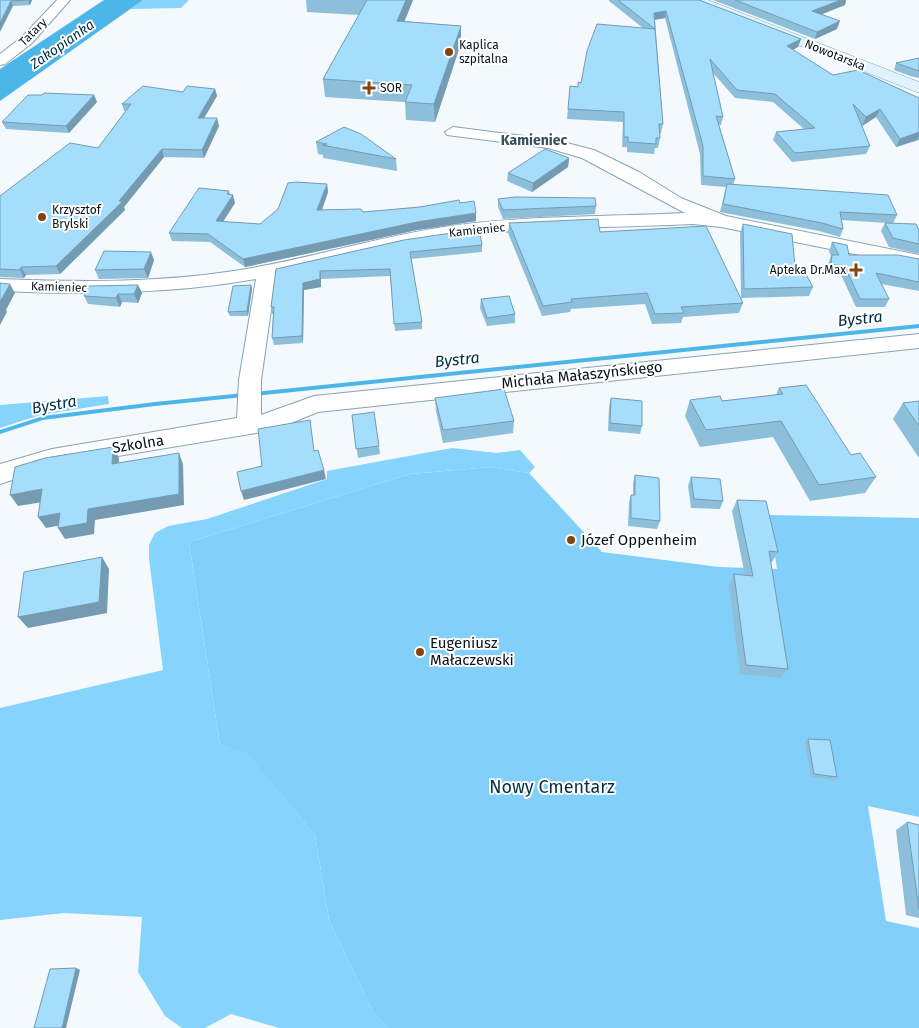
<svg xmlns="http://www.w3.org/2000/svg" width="919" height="1028" font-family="'Fira Sans',sans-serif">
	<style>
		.green { fill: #82cff9 }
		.forest { fill: #86d4fd }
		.water { fill: #4db6e9 }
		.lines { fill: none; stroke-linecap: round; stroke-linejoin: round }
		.stream { fill: #4db6e9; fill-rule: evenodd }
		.minor-casing { stroke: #8aa3b1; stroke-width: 2 }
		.secondary-casing { stroke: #8aa3b1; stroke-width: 1 }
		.minor { fill: #fff; fill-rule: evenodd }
		.secondary { fill: #dff3fe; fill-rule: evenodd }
		.wall { fill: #8ebfda }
		.shaded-wall { fill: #749bb1 }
		.building { fill: #a5defd; stroke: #749bb1 }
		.poi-dot { fill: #83420e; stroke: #fff; stroke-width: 2 }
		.labels { text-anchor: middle; stroke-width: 4; stroke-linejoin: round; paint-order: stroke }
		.far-street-label { font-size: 12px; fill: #091217; stroke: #fff }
		.far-poi-label { font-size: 12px; fill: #091217; stroke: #fff; text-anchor: start }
		.far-water-label { font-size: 14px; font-style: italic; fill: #003045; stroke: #fff }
		.far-neighbourhood-label { font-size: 14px; font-weight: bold; fill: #364d5a; stroke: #fff }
		.street-label { font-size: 15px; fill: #091217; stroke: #fff }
		.poi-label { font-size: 15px; fill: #091217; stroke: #fff; text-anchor: start }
		.water-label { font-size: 16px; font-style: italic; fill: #003045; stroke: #fff }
		.near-park-label { font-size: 18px; fill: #003145; stroke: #fff }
	</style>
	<rect width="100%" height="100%" fill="#f3f9fc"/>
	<!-- green -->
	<path class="green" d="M491,467L529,473L602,552L719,567L777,569L769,515L919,518V817L868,806L886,921L919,928V1028H388L373,1012L329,920L315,835L248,755L220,745L189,542L410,474Z"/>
	<!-- forest -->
	<path class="forest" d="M143,0H189L181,8L130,9Z
		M108,396L109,404L40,415L0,428V405Z
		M452,448L497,453L520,450L535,467L529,473L491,467L410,474L189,542L220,745L248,754L315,835L329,920L373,1012L388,1028H279L231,1014L205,1028H182L165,1016L138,972L142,917L64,913L0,920V708L163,670L149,558V545L155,533L168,526L207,519L327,479V471Z"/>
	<!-- water -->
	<path class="water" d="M104,0H143L0,101V69Z"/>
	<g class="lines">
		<!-- stream -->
		<path class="stream" d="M919,324V328L155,406L43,420L0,434V430L43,416L155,402Z"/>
		<!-- minor casing -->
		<g class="minor-casing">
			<path id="minor" d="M57,0H70L32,43L5,64L0,65V54L22,37Z
				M453,127L555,140L594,150L639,172L681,198L726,216L919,255V267L721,227L693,224C611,228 528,226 447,238C389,246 333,263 276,275L261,380V415L314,396L919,334V348L318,412L274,430L52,467L0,484V464L52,449L237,418L239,380L256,279C171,294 86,295 0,291V279C78,282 156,283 234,271C305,260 373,238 444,227C524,215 605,217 685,213L582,158L548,148L447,135L445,132Z"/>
		</g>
		<!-- secondary casing -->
		<g class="secondary-casing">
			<path id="secondary" d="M689,0H708L919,82V93L691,3Z"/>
		</g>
		<!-- minor -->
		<use href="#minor" class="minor"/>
		<!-- secondary -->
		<use href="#secondary" class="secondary"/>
	</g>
	<!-- wall -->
	<path class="wall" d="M0,0H32L30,5L13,6Z
		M306,0H413L404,21L461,26V43L435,122L406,120L405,102L325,97L323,79L359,15L307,12Z
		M609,0H699L801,39L798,47L793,50L833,75L919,98V140L896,147L876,117L862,126L861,124L870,146L866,154L792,162L773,140L776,132L804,129L773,102L735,98L713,73L723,117L721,125H719L735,179L733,185L897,215L893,223L919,230V254L889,247L881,231L885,223H886L841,220L843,229L840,237L819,231L720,212L726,187L701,185L700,154L665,18L655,20L663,124L661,133H660V138L658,148H655L654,154L627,152V147H622L623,122L567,119L570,86L578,87L581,83L643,28L609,1Z
		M713,0H846L845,5L821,14L837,29L815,39Z
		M919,58V78L910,76L894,70L896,63Z
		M215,89L217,96L204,118L219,126L204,158L164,157L124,207L125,210L60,274L26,275L24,278L0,277V196L98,148L126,111H124L122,104L183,92Z
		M42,95H94L97,102L69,133L6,129L2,122Z
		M316,142L396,159L397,171L323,158V155L318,154Z
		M569,158L568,167L532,192L507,181L508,173Z
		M327,184L328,192L322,210L363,212L476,221L417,230L245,267L210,242L172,241L169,233L235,203L223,222L260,224Z
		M498,199L596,206L595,214L503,219L498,207Z
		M509,223L600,232L743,303L739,313L683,317L681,323L652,324L645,304L571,309L570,312L542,316L508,233Z
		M743,224L813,287L809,296L741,298L740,233Z
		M404,240L482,245V252L411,259L422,322V329L395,331L390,276L321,279V287L304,290L303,343L274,345L272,338L273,314H272L271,307L276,269Z
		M832,242L849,255L919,259V291L881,284L889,299L885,307H856L841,275L827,273L828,264L831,256L829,251Z
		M154,260L148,278L99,279L95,270Z
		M138,285L142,293L138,303L122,302L120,307L88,304L84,296Z
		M251,285L252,289L248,316H230L228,312Z
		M481,299L515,314V323L487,326L480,308Z
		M779,388L876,477L865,493L810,501L773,437L700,447L685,416L690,400L722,401L776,395Z
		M435,398L514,421L513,433L443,443L436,411Z
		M611,398L642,426L640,434L608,431L609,407Z
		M919,401V458L893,419L903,403Z
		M352,415L379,446L380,454L358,458Z
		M635,475L660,521L657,529L628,526L629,503L631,495H633V483Z
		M691,477L723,501L720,509L691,508L688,486Z
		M737,500L778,552L772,562H770L788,669L781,678L740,674L729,585L734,574L745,575L732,511Z
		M808,739L837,777L834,780L811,777L805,742Z
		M907,822L919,825V918L906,915L896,830Z"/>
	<!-- shaded-wall -->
	<path class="shaded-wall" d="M28,0H32L30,5Z
		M406,0H413L398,38L397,21Z
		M841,0H846L845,5L810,19L812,11Z
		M11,1L13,6L0,32V23Z
		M666,11L665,18L653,20L654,13Z
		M840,21L837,29L815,39L817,32Z
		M461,26V43L435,122L434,104Z
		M801,39L798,47L785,54L787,46Z
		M215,89L217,96L200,125L198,118Z
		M94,95L97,102L69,133L66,126Z
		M880,109L876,117L862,126L866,117Z
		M217,118L219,126L204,158L202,150Z
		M919,132V136L917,140L896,147L900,139Z
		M162,149L164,157L124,207L125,210L60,274L56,266L119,201Z
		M569,158L568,167L532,192L533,183Z
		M327,184L328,192L319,218L317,210Z
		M229,191L231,198L233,195L235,203L218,229L216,221Z
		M476,213V221L417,230L245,267L243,259L417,222Z
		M151,252L154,260L148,278L144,269Z
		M21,267L26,275L24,278L20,270Z
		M320,271L321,279V287L304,290L303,343L302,336L303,283Z
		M10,284L15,293L6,310L7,312L0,325V302Z
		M138,285L142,293L138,303L134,294Z
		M251,285L252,289L248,316L247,311Z
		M118,294L122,302L120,307L116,298Z
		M113,447L119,458L118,475L112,464Z
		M179,453L183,464L184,505L95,520L94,534L65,539L58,528Z
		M324,470L326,479L244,500L241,491Z
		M42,489L49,501L18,506L10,495Z
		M60,513L67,524L46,528L38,517Z
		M102,557L109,569L107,613L28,628L18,617Z
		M76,968L80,970L66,1028H62Z"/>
	<!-- building -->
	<path class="building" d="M0,0H27L11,1L0,23Z
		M367,0H406L397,21L461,26L434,104L405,102L412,85L323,79Z
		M618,0H699L801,39L787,46L833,75L858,70L919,98V132L900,139L880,109L866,117L853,104L870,146L795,153L776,132L815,128L775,94L737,90L710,59L723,117L716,116L735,179L703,176V146L666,11L654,13L655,29Z
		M735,0H841L812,11L840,21L817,32Z
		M597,24L655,29L663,124H659L660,138H656V144L628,142V137H624V112L568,109L570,86L578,87V82L581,83L587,51Z
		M919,58V71L913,69L896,63Z
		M143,86L183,92L187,86L215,89L198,118H217L202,150L162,149L119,201L122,202L56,266L21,267L20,270L0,269V196L70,143L98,148L131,104H122Z
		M44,93L94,95L66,126L2,122L28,95H42Z
		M344,127L361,134L396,159L322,145L327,144L316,142Z
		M545,149L569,158L533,183L508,173Z
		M296,182L327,184L317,210L361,209L363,212L420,207L459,200L460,203L474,201L476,213L417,222L243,259L208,234L169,233L199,188L229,191L227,194L233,195L216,221L260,224L278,209L288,183Z
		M727,184L888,195L897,215L840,212L843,229L822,223L723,204Z
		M515,197L595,198L596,206L503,210L498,199Z
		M598,219L600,232L706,226L743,303L681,307L684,313L655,314L647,293L571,299L572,302L543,306L509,223Z
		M885,223L916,224L919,230V244L893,238Z
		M743,224L792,234L795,267H802L813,287L744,289Z
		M479,229L482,245L410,252L422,322L394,324L390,269L320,271V279L303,283L302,336L272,338L274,307H271L276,269L404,240Z
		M832,242L847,245L849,255H898L919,259V282L876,273L889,299H860L845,267L831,264L832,255H839Z
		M104,251L151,252L144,269L95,270Z
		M0,283L10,284L0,302Z
		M138,285L134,294H118L116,298L84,296L88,286Z
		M251,285L247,311L228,312L233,286Z
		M509,296L515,314L487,318L481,299Z
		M806,385L851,455L860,453L876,477L819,485L781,421L706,430L690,400L720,396L722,401L783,394L779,388Z
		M504,389L514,421L443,430L435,398Z
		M611,398L642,401V426L610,423Z
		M919,401V426L903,403Z
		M374,412L379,446L356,449L352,415Z
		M310,420L314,451L318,450L324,470L241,491L237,472L262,466L258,429Z
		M113,447L112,464L179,453V494L88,509L87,523L58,528L60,513L38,517L42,489L10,495L15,467L45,458Z
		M635,475L659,478L660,521L631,518V495H635Z
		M691,477L720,479L723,501L694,499Z
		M737,500L766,501L778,552L769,551L788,669L746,665L734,574L753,576Z
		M102,557L99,602L18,617L24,572Z
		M808,739L830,740L837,777L814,774Z
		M907,822L919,825V909Z
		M76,968L62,1028H34L50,969Z"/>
	<!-- markers -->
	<g class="poi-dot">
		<circle cx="449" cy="52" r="5"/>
		<path d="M366.5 80.5h5v5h5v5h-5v5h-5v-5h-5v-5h5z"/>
		<circle cx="42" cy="217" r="5"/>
		<path d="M853.5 262.5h5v5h5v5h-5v5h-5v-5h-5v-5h5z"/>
		<circle cx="571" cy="540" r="5"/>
		<circle cx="420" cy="652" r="5"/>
	</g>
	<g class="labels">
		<!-- far-street labels -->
		<g class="far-street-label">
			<text transform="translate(33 32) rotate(-45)" y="4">Tatary</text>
			<text transform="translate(835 55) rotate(22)" y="4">Nowotarska</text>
			<text transform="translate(477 230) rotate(-6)" y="4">Kamieniec</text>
			<text transform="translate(59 287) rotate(2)" y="4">Kamieniec</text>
		</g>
		<!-- far-poi labels -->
		<g class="far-poi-label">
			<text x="459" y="49">Kaplica<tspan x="459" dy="14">szpitalna</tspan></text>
			<text x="380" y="92">SOR</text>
			<text x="52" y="214">Krzysztof<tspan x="52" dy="14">Brylski</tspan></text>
			<text x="846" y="274" text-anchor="end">Apteka Dr.Max</text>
		</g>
		<!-- far-water labels -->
		<g class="far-water-label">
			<text transform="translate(62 44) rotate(-35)" y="5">Zakopianka</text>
		</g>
		<!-- far-neighbourhood labels -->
		<g class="far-neighbourhood-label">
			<text x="534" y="145">Kamieniec</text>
		</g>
		<!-- street labels -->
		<g class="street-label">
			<text transform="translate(582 375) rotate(-6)" y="5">Michała Małaszyńskiego</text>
			<text transform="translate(138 444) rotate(-9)" y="5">Szkolna</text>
		</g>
		<!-- poi labels -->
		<g class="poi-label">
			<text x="581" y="545">Józef Oppenheim</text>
			<text x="430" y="648">Eugeniusz<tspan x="430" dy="17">Małaczewski</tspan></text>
		</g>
		<!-- water labels -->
		<g class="water-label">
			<text transform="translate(860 318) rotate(-6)" y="6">Bystra</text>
			<text transform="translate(457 359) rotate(-6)" y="6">Bystra</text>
			<text transform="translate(54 404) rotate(-10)" y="6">Bystra</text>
		</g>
		<!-- near-park labels -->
		<g class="near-park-label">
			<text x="552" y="793">Nowy Cmentarz</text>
		</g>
	</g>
</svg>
